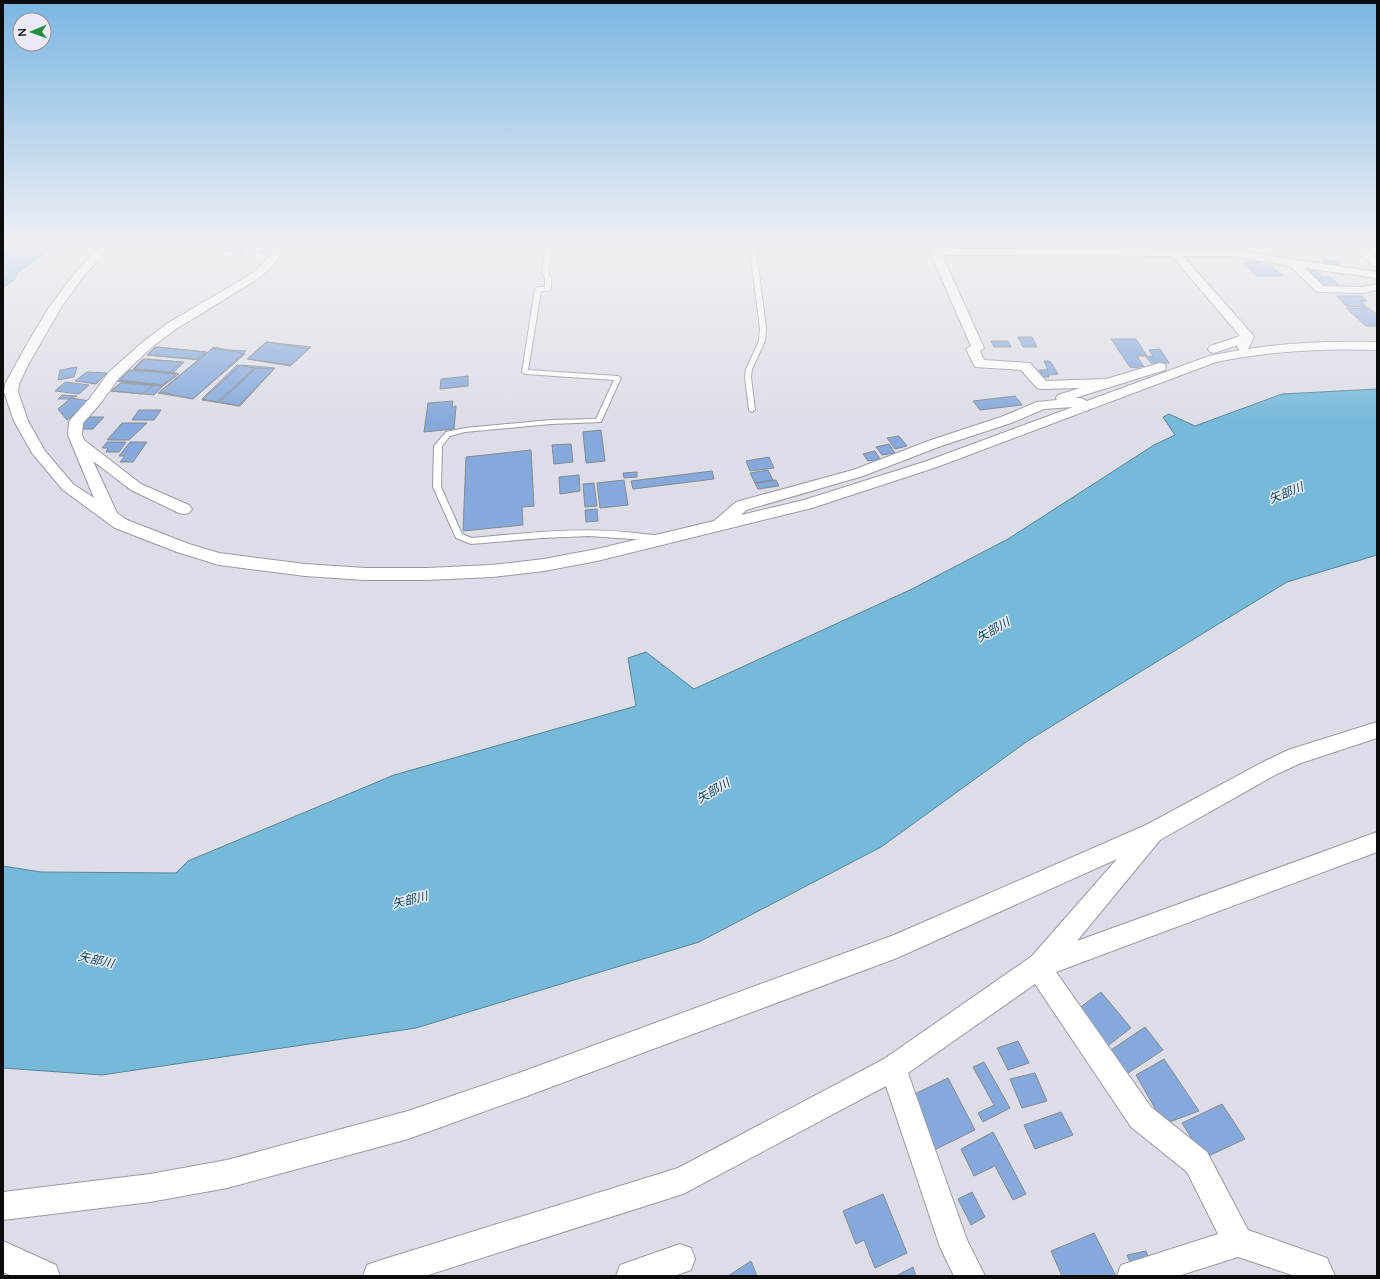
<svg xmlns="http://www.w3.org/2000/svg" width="1380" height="1279" font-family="Lato,'Noto Sans JP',sans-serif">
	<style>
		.water { fill: #76b9d9; stroke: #56859c }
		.building { fill: #86a9db; stroke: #848a91 }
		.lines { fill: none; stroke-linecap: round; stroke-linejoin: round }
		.lane-casing { stroke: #9a9aa3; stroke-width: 2 }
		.street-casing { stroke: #9a9aa3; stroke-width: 2 }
		.lane { fill: #fff; fill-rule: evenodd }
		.street { fill: #fff; fill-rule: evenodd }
		.labels { text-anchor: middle; stroke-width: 3; stroke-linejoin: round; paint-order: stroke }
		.water-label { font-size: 12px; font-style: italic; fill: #003d53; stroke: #eaebf4 }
	</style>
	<rect width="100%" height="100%" fill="#dddde7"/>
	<!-- water -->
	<path class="water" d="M3,243H59L16,274V278L3,288Z
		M1377,389V555L1287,582L1029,740L881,847L699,942L416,1028L102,1075L3,1068V866L41,872L176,873L188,861L394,775L636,706L628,658L646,652L694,689L912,589L1008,539L1154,445L1175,435L1163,417L1169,414L1195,426L1282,394Z"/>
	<!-- building -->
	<path class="building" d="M229,243H251L243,252L221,251Z
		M267,243H279L272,253H259Z
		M952,243H964L969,248L958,249Z
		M1015,243H1050L1053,249L1035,248L1034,247L1022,246Z
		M1323,259L1337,261L1341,268L1327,267Z
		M1243,262H1261L1263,265H1270L1283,276H1256Z
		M1307,270H1316L1321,275H1312Z
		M1314,277H1330L1346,291H1330Z
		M1337,296H1362L1367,301H1361L1366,307L1346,306Z
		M1346,308H1369L1377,315V326H1366Z
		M1018,337H1032L1037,347H1023Z
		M1111,339H1136L1147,356H1137L1144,367L1141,366L1138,368L1130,367Z
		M991,341H1008L1011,347H994Z
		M266,342L311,347L291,365L247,359Z
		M267,342L308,349L290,366L248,359Z
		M155,347L207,352L199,360L147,355Z
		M157,347L205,352L196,359L147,355Z
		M214,347L245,354L193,399L158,393Z
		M212,349L246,351L193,399L160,392Z
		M1160,349L1169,363H1151L1146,357L1153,356L1149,350Z
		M143,359L184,362L173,373L133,369Z
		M146,359L181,362L170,372L134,369Z
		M1044,361H1050L1058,374L1048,375L1049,377H1043L1039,370H1048Z
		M237,365L255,368L217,402L202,399Z
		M241,365L275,368L240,406L202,400Z
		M77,367L74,377L58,380L60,370Z
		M256,368L274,369L238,406L220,402Z
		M129,370L179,374L163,386L116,381Z
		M131,370L177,373L163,385L119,380Z
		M87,372L107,373L96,384L75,381Z
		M468,376V386L440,389L441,379Z
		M123,381L154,385L142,394L111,391Z
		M65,382L89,385L79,394L55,391Z
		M121,383L163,386L154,395L111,391Z
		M62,395L77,396L69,399H58Z
		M1015,396L1022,405L980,410L973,401Z
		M71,398L90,401L67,420L58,409Z
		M453,401L452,407L456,406L454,429L424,432L428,403Z
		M139,410H161L154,420H132Z
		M88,417H104L93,429H74Z
		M122,423H147L129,440H107Z
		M601,430L605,461L586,463L583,432Z
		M899,436L907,446L895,449L887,438Z
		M107,442H126L119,452H106L108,448H102Z
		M130,442H147L133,462H120L125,456H119Z
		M571,444L573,462L554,464L552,445Z
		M889,444L895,453L882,455L876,447Z
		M531,450L534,506L522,507L523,525L463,531L466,457Z
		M875,451L880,459L868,461L863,454Z
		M769,457L774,468L750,471L746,461Z
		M768,470L773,480L755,483L750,473Z
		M712,471L714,479L633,489L631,481Z
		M637,472V477L624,478L623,473Z
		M579,475L580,491L560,494L559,477Z
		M624,480L628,505L600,508L597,483Z
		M776,480L779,486L758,489L755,483Z
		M594,483L597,506L585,507L583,484Z
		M597,509L598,521L586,522L585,510Z
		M1101,992L1131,1028L1097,1054L1067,1017Z
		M1145,1027L1163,1050L1122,1077L1105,1054Z
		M1018,1041L1029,1063L1008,1070L997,1048Z
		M1164,1059L1199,1111L1164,1124L1136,1075Z
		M984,1062L1010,1108L983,1122L978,1113L994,1105L973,1067Z
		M1035,1073L1047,1101L1022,1108L1010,1079Z
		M948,1078L975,1130L928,1153L902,1100Z
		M1222,1104L1245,1139L1204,1158L1182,1123Z
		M1061,1112L1073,1135L1035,1149L1024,1125Z
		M993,1132L1026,1194L1013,1200L995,1166L974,1176L961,1149Z
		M972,1192L985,1217L971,1225L958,1199Z
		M883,1194L907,1253L875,1268L864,1240L856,1244L843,1211Z
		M1094,1233L1116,1276H1062L1051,1251Z
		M1146,1251L1156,1276H1136L1127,1255Z
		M751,1261L757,1276H728Z
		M913,1267L916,1276H896Z"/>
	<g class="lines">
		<!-- lane casing -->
		<g class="lane-casing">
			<path id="lane" d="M546,243H552L548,272L551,278V289L548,291H541L528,370L618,376L621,378L601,422L551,424L465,432L450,436L442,446L441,487L462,534L472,538C528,533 586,526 643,534C649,535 659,534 663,539L662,541L589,536L542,538L471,544L456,538L433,487L434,446L446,432L465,428L551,420L596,419L614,380L525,374L522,372L535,289L538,287H545V278L542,272Z
				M749,243H755L766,328L765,341L752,369L751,377L755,410L752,412L749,410L745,377L746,369L759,341L760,328Z"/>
		</g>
		<!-- street casing -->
		<g class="street-casing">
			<path id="street" d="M102,243H113L83,277L60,309L28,365L19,384L18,392L28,421L45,451L73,484L94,498L68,435L69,422L71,419L90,398L109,372L144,341L168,323L248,276L261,266L279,243H290L269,270L256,280L176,329L152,347L119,378L100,404L83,423L82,435L84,440L141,484L189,505L192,509L189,513L184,514L179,513L131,490L93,461L117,513L127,520L189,544L219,553L305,564L365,568H427L492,565L544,559L597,549L714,521L736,502L853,470L931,440L1001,417L1037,402L1057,400L1056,398L1058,395L1080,388L1042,389L1037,388L1021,370L975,367L966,349L971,346L930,252L935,249H944L942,243H952L955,249L1231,250L1377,272V278L1305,268L1323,286L1363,287L1377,284V290L1363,293L1320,292L1316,291L1290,266L1231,256H1183L1252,334L1254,337L1248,349C1291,342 1334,341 1377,342V350C1323,348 1270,351 1216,362L937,467L812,508L597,561L544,571L492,577L427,580H365L305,576L219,565L177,552L115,528L63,490L32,453L14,421L4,392L5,384L26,346L48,309L75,273ZM942,255L1172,256L1240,336L1210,346L1208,349L1210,352L1214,353L1238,345L1237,347L1240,350L1209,356L1087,401L1081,398H1075L1165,370L1166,367L1165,364L1160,363L1106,379L1046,381L1030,363L984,360L980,351L984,348ZM1073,407L927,461L804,500L741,515L746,510L863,476L941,446L1011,423L1044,409Z
				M1348,243H1359L1377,258V267L1373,266Z
				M1377,722V738L1301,763L1277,774L1160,840L1077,941L1377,832V852L1056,972L1151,1107L1207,1152L1248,1230L1327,1258L1335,1276H1295L1238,1257L1178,1276H1117L1121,1265L1218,1234L1187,1172L1131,1127L1035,984L908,1073L967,1240L985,1276H954L940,1247L886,1086L683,1194L425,1276H363L367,1265L378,1261L678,1168L884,1059L1032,956L1117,859L897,958L519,1099L408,1139L227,1188L150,1202L3,1220V1192L150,1174L227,1160L408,1111L519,1073L894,935L1146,825L1263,762L1288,750Z
				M3,1241L56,1265L60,1276H12L3,1272Z
				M680,1244L691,1248L695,1259L691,1270L674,1276H616L620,1265Z"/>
		</g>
		<!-- lane -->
		<use href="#lane" class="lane"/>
		<!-- street -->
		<use href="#street" class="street"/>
	</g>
	<!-- sky -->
	<linearGradient id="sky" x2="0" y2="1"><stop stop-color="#7ab6e2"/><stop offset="0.58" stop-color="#f0f0f4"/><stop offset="1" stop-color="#f0f0f4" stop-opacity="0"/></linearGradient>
	<rect width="1380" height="422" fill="url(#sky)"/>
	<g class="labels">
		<!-- water labels -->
		<g class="water-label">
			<text transform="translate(1286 493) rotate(-22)" y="4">矢部川</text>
			<text transform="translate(993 630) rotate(-30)" y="4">矢部川</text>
			<text transform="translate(713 791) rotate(-30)" y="4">矢部川</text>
			<text transform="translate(410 900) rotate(-14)" y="4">矢部川</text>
			<text transform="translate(96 960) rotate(13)" y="4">矢部川</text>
		</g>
	</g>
	<!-- border -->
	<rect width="1380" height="1279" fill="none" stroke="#0c0c0f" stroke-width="8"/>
	<!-- north arrow -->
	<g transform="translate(32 32) rotate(268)"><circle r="19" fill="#eaebf4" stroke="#919298"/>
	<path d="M0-3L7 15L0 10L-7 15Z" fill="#218b41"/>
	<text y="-6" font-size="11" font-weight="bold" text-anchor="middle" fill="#0c0c0f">N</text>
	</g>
</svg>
